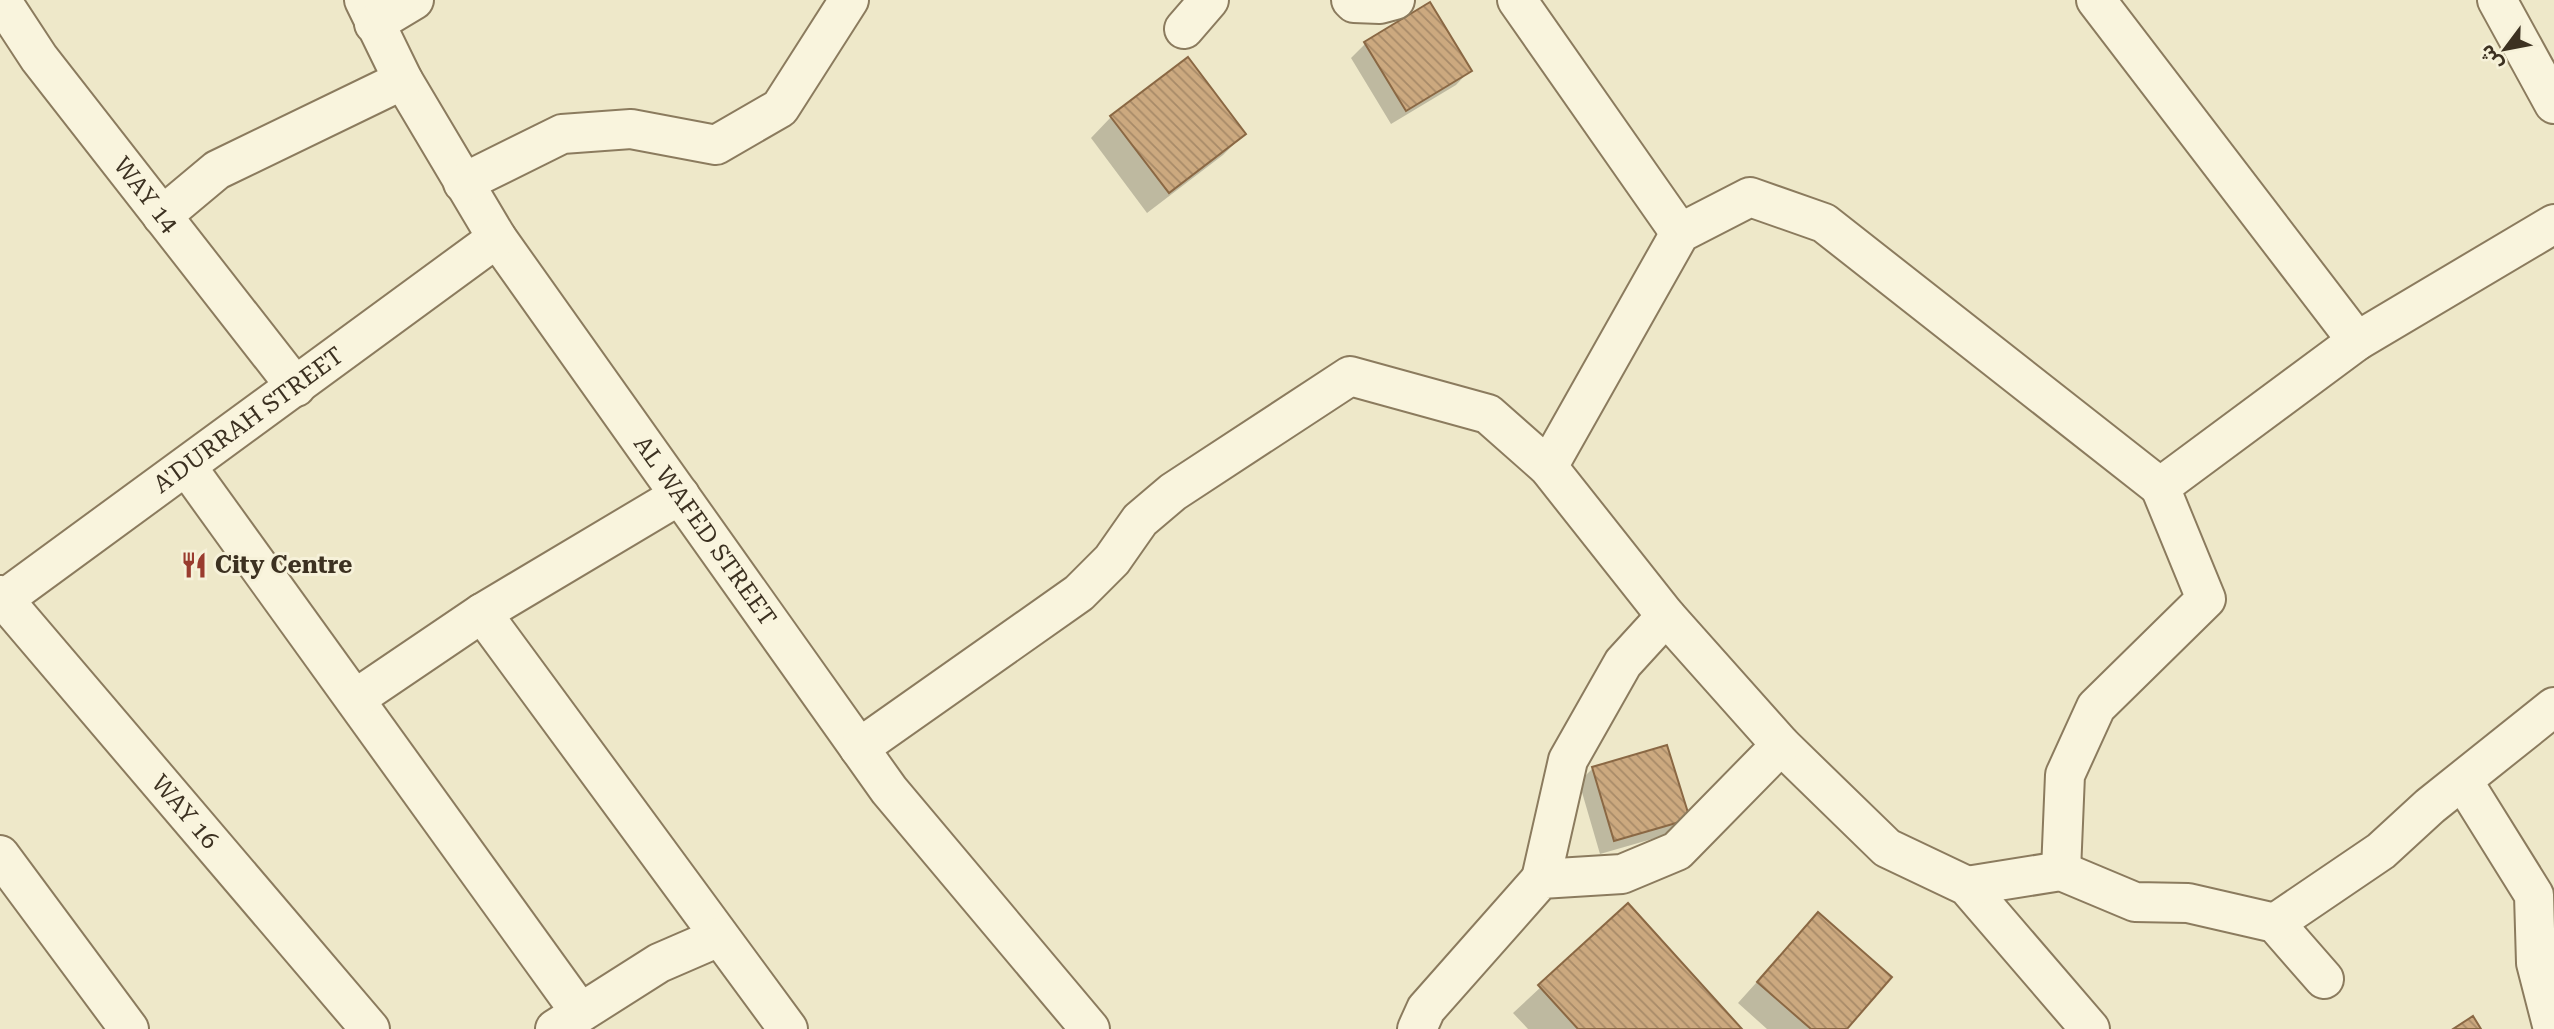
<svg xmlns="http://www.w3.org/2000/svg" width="2554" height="1029" font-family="'Roboto Serif','Noto Sans Arabic',serif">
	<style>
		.shadow { fill: #0003 }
		.building { fill: url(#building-back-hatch); stroke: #8a6844; stroke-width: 2 }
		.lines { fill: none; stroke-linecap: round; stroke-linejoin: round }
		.minor-casing { stroke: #8b7b5e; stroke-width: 42 }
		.minor { stroke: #f9f4dd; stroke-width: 38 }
		.labels { text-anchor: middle; stroke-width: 6; stroke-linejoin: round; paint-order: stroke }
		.street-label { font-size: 24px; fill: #3c3121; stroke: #f6f1d9 }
		.poi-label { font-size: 24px; font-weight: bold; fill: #3c3121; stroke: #f6f1d9; text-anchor: start }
	</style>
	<defs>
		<pattern id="building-back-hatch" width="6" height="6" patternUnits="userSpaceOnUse" patternTransform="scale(1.75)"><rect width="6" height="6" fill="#cca97f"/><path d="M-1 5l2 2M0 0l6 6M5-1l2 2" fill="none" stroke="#a78a68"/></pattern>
	</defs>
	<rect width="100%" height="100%" fill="#eee8c9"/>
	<!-- shadow -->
	<path class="shadow" d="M1430,4L1470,70L1456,85L1391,124L1351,58L1365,44Z
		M1111,117L1244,134L1223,155L1147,213L1091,138Z
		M1593,768L1688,819L1673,833L1600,854L1579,782Z
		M1628,906L1739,1029H1528L1513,1013Z
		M1818,914L1845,1029H1767L1738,1003Z"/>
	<!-- building -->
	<path class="building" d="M1430,2L1472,71L1406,111L1364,42Z
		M1188,57L1246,134L1169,193L1110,116Z
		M1667,745L1690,819L1614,841L1592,767Z
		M1628,903L1742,1029H1578L1538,985Z
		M1818,912L1892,977L1847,1029H1811L1757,982Z
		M2473,1016L2481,1029H2453Z"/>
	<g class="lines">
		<!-- minor casing -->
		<g class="minor-casing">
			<g id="minor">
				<path id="s1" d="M1,0L39,58L296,387"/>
				<path id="s2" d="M364,0L403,80L497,238L889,790L1090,1029"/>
				<path d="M1351,0L1354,3L1380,4L1395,0"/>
				<path d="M1517,0L1680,233"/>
				<path d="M2096,0L2357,341"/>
				<path d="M2497,0L2554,104"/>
				<path d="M374,24L414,0"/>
				<path d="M1184,29L1209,0"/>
				<path d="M463,183L562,134L631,129L716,145L780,108L849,0"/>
				<path d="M162,216L217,170L403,80"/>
				<path d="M187,467L580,1012"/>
				<path d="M1548,467L1680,233L1750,197L1824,223L2160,487"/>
				<path id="s3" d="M0,595L370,1029"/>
				<path id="s4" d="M0,602L497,238"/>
				<path d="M482,613L788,1029"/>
				<path d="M355,699L482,613L680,495"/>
				<path d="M859,748L1079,593L1112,560L1140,520L1173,492L1350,376L1488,414L1548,467L1666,616L1781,745L1887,848L1967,886L2090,1029"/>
				<path d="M2463,781L2534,895L2536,963L2553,1029"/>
				<path d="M0,855L129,1029"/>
				<path d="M2061,871L2065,775L2096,707L2206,599L2160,487L2357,341L2554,224"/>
				<path d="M1541,879L1568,760L1623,663L1666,616"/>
				<path d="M1967,886L2061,871L2135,902L2188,903L2275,923L2324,979"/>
				<path d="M2275,923L2381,851L2430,806L2554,707"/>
				<path d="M555,1029L659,963L719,937"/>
				<path d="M1417,1029L1426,1009L1541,879L1622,874L1677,851L1781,745"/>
			</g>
		</g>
		<!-- minor -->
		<use href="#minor" class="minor"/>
	</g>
	<!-- icons -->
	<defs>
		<g id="restaurant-bare" transform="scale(2.1)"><path d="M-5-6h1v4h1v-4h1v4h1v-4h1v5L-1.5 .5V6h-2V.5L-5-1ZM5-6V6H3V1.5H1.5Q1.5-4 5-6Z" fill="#993b2e" stroke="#f6f1d9" stroke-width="2.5" paint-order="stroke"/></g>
	</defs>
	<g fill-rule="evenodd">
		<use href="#restaurant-bare" x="194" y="565"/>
	</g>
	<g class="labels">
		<!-- street labels -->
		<g class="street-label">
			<text dy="8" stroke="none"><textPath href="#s1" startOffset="243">WAY 14</textPath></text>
			<text dy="8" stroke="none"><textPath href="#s4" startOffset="308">A'DURRAH STREET</textPath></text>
			<text dy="8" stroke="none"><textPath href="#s2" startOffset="632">AL WAFED STREET</textPath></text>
			<text dy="8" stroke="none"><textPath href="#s3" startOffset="285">WAY 16</textPath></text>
		</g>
		<!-- poi labels -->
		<g class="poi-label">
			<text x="215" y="573">City Centre</text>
		</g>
	</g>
	<!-- north arrow -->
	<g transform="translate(2505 49) rotate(238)" stroke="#f6f1d9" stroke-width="5" paint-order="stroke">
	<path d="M0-5L12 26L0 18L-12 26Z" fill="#3c3121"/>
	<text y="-10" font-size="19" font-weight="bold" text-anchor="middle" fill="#3c3121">ش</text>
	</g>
</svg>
